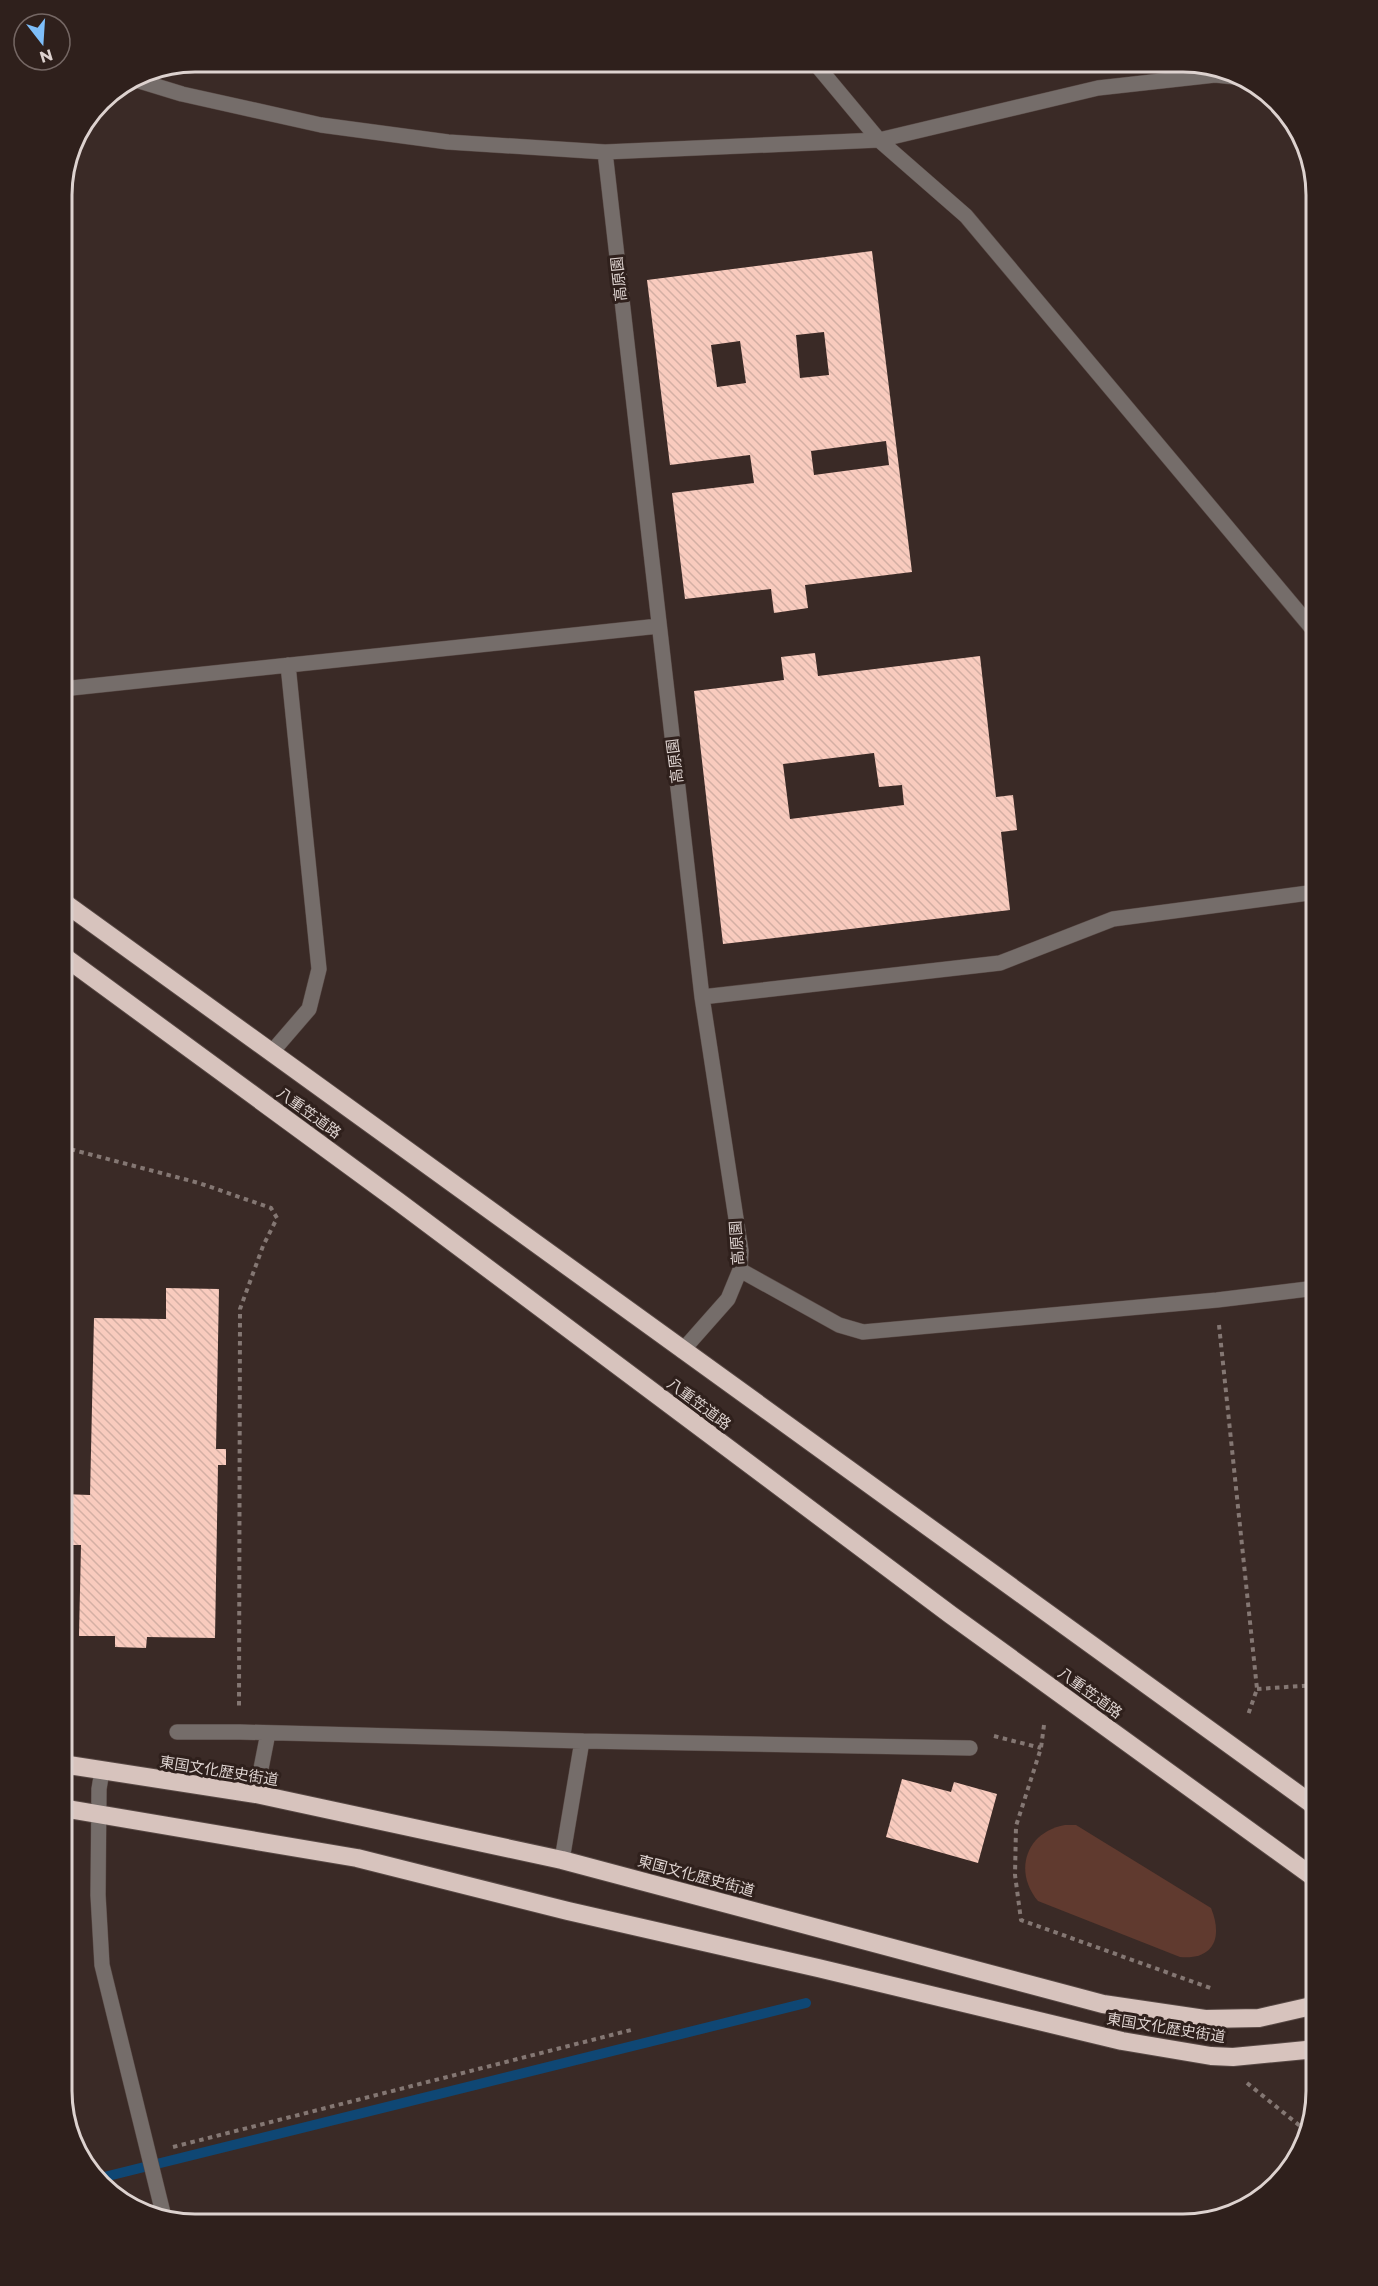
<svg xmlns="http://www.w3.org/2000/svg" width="1378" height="2286" font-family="Montserrat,'Noto Sans JP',sans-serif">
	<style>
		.grass { fill: #603a2f }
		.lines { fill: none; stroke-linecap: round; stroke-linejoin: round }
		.stream { stroke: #0f4774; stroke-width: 10 }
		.building { fill: url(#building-back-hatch); fill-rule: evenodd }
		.minor-casing { stroke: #574844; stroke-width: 16 }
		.highway-casing { stroke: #574844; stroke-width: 20 }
		.path { stroke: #847773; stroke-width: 4; stroke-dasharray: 4.5 4.5; stroke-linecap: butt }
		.minor { stroke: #756d6a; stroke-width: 15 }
		.highway { stroke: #d7c3bd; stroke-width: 18 }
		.labels { text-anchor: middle; stroke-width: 6; stroke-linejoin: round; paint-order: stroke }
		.street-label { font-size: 15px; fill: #ddd2cf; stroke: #2f201c }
		.rim { fill: none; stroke: #ddd2cf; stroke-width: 3 }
	</style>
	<defs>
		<pattern id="building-back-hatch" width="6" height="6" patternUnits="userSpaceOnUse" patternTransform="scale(1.5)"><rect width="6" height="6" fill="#f9cbbe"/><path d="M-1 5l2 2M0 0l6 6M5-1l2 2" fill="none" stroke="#d4afa4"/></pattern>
	</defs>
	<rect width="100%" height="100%" fill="#3a2a26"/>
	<!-- grass -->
	<path class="grass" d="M1065,1825H1076L1211,1908C1223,1937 1214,1960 1180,1957L1038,1901C1013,1871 1026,1832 1065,1825Z"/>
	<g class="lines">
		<!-- stream -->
		<path class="stream" d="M100,2178L806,2003"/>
	</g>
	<!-- building -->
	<path class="building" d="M872,251L912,572L805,585L808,608L774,613L771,589L685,599L672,493L754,483L750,455L670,465L647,280ZM824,332L829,375L800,378L796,335ZM740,341L746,383L717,387L711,345ZM886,441L889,465L814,475L811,451Z
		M815,653L818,676L980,656L996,797L1013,795L1017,830L1001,832L1010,910L723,944L694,691L784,680L781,657ZM874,753L879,787L902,785L904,805L790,819L783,764Z
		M166,1288L219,1289L216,1449H226V1465H218L215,1638L147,1637L146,1648L115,1647V1636H79L81,1545H62V1494L90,1495L94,1318L166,1319Z
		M902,1779L951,1792L954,1782L997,1794L978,1863L886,1837Z"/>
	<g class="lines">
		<!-- minor casing -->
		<g class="minor-casing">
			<path id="minor" d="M814,62L879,140L966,216L1316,633
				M133,79L182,94L321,125L448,142L605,152L879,140L1098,88L1215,75L1235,77
				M605,152L702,997L741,1251L740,1270L728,1299L682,1351
				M62,689L659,626
				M702,997L1000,963L1113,919L1316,892
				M271,1053L309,1009L319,969L288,665
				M740,1270L839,1325L863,1332L1217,1300L1316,1288
				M177,1732H240L582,1741L970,1748
				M102,1771L99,1789L98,1895L102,1965L164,2217
				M256,1794L268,1733
				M562,1860L582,1741"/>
		</g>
		<!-- highway casing -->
		<g class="highway-casing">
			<path id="highway" d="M62,901L1316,1807
				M62,955L399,1202L951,1615L1316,1879
				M62,1764L256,1794L562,1860L1103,2004L1205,2019L1259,2018L1316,2005
				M62,1808L357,1858L568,1911L818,1968L1122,2041L1211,2056L1233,2057L1316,2049"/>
		</g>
		<!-- path -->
		<path class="path" d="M62,1147L199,1183L271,1208L277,1218L263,1246L240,1309L239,1707
			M1219,1325L1257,1689L1248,1715
			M1257,1689L1316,1685
			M1044,1725L1041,1748L1016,1826L1015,1875L1021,1920L1213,1989
			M994,1736L1041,1748
			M1247,2083L1305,2130
			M173,2147L635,2029"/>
		<!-- minor -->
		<use href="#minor" class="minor"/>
		<!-- highway -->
		<use href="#highway" class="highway"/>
	</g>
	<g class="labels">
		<!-- street labels -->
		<g class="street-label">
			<text transform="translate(619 279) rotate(-96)" y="5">高原園</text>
			<text transform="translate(675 761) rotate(-97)" y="5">高原園</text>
			<text transform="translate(309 1113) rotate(36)" y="5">八重笠道路</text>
			<text transform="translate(737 1243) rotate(-94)" y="5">高原園</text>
			<text transform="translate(699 1404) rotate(37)" y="5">八重笠道路</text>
			<text transform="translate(1090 1693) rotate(36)" y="5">八重笠道路</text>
			<text transform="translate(219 1771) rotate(9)" y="5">東国文化歴史街道</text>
			<text transform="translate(696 1876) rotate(15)" y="5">東国文化歴史街道</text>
			<text transform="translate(1166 2028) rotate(9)" y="5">東国文化歴史街道</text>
		</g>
	</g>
	<!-- crop -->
	<path d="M0 0H1378V2286H0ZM195 72H1183A123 123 0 0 1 1306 195V2091A123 123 0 0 1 1183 2214H195A123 123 0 0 1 72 2091V195A123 123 0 0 1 195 72Z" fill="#2f201c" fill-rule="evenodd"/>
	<path class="rim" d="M195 72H1183A123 123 0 0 1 1306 195V2091A123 123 0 0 1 1183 2214H195A123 123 0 0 1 72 2091V195A123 123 0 0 1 195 72Z"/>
	<!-- north arrow -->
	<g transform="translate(42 42) rotate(163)"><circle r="28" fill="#2f201c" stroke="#756764" stroke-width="1.5"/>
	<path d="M0-4.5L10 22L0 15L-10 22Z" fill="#7ebef9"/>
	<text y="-9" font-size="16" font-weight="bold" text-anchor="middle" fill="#ddd2cf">N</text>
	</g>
</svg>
